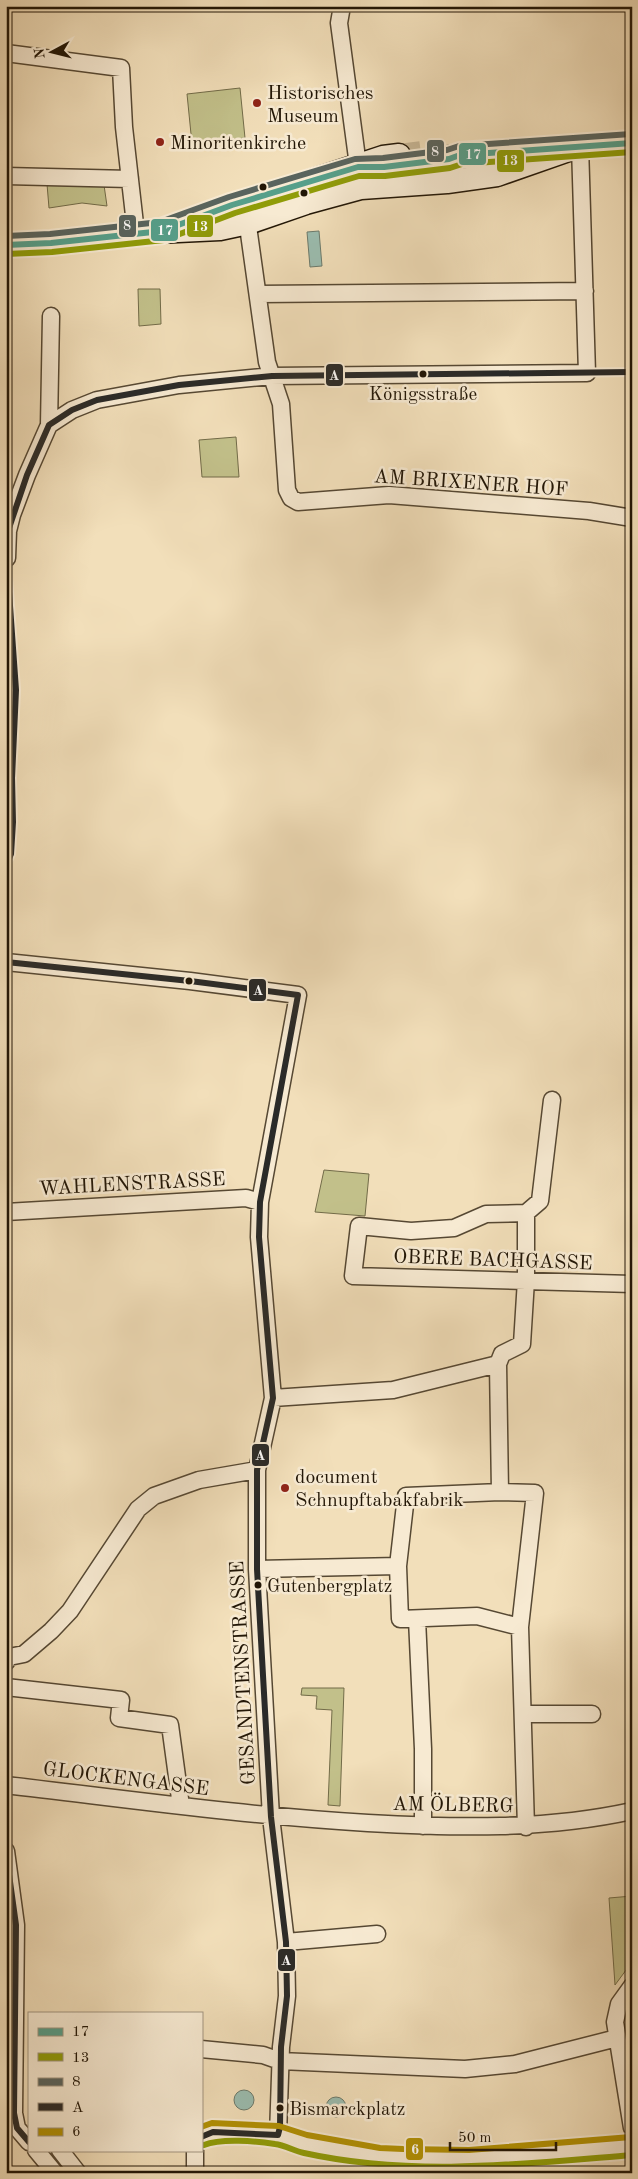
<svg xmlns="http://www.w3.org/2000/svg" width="638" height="2179" font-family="'Old Standard TT',serif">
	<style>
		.green { fill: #c2c08a; stroke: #726b48 }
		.water { fill: #9bbdb0; stroke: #6b7a6c }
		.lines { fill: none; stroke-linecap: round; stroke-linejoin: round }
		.secondary-tunnel { stroke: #c8b796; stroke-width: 22; stroke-dasharray: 22 11; stroke-linecap: butt }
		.street-casing { stroke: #564833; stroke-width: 19 }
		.secondary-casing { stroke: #221606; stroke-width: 25 }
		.street { stroke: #f7ead2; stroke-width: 16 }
		.secondary { stroke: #f7ead2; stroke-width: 22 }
		.bus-1-casing { stroke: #f7ead2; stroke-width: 10 }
		.bus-2-casing { stroke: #f7ead2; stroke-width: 10 }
		.bus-3-casing { stroke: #f7ead2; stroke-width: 10 }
		.bus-4-casing { stroke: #f7ead2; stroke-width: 10 }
		.bus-5-casing { stroke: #f7ead2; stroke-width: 10 }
		.bus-1 { stroke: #569f8a; stroke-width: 6 }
		.bus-2 { stroke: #909c08; stroke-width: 6 }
		.bus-3 { stroke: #59645e; stroke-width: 6 }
		.bus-4 { stroke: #2a2a28; stroke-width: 6 }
		.bus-5 { stroke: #b29104; stroke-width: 6 }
		.poi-dot { fill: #8f2418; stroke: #f7ead2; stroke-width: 2 }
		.bus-dot { fill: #221606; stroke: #f7ead2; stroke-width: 2 }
		.labels { text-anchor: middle; stroke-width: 5; stroke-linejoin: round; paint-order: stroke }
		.bus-label { font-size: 19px; fill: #221606; stroke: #f7ead2; text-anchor: start }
		.poi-label { font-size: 20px; fill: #221606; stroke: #f7ead2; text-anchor: start }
		.street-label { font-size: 20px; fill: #221606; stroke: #f7ead2 }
		.line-badge { stroke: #f7ead2; stroke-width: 2 }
		.badge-label { font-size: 14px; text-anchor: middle; font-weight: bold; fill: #fff }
	</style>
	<rect width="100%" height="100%" fill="#f2dfba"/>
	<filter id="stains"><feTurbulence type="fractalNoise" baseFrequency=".004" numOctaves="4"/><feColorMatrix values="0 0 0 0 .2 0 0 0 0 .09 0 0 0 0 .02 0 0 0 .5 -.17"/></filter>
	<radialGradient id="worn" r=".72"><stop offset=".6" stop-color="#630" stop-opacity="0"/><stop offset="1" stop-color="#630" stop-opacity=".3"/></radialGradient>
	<!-- green -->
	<path class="green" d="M240,88L245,138L192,144L187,94Z
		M47,184L104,185L107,206L82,203L49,208Z
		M138,289H160L161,324L139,326Z
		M236,437L239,477H202L199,440Z
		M324,1170L369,1174L365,1216L315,1212Z
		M302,1688H344L340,1806L328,1805L332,1710L316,1709L317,1696L301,1695Z
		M632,1896V1962L615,1985L609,1898Z"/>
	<!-- water -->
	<path class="water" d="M319,231L322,266L310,267L307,232Z
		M234 2100a10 10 0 1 1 20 0a10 10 0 1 1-20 0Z
		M326 2107a10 10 0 1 1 20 0a10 10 0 1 1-20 0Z"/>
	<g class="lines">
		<!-- secondary-tunnel -->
		<path class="secondary-tunnel" d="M399,155L429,151"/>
		<!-- street casing -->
		<g class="street-casing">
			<path id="street" d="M342,6L339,23L361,188
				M6,53L121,68L124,127L136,233
				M6,176L130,179
				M246,212L267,362L281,404L287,490L291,498L298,502L389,495L589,511L632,518
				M259,294L585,291
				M49,425L51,316
				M7,558L8,531L12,515L27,475L49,425L72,410L97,400L179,385L272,376L587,373L580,146
				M6,962L190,981L298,995L260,1202L259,1237L273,1398L257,1470V1569L271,1817L286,1942L287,1996L281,2047L278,2135
				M6,1212L246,1198L260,1202
				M526,1213L486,1214L454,1228L411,1231L359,1226L353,1276L632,1284
				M273,1398L393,1390L498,1364
				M500,1492L498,1364L502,1354L522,1344L526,1280V1213L540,1201L552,1100
				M257,1569L398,1566
				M417,1619L423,1749V1826
				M520,1627L477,1616L400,1619L398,1566L406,1496L500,1492L535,1493L520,1627L526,1827
				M6,1662L9,1657L24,1654L51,1631L70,1611L138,1509L154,1496L199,1480L257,1470
				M6,1687L121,1700L119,1718L170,1725L181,1806
				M524,1714H592
				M6,1785C127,1799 247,1816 368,1823C457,1828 545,1830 632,1811
				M6,1851L16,1925L14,2113L17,2128L29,2142
				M286,1942L377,1934
				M632,1986L619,2004L615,2022L632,2128
				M201,2049L263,2055L280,2061L465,2069L515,2064L617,2038
				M201,2137L213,2132L278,2135L305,2144L379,2157L403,2158L469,2159L632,2146
				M36,2150L55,2173
				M60,2150L78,2173
				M195,2173V2150"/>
		</g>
		<!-- secondary casing -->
		<g class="secondary-casing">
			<path id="secondary" d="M430,161L460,155L632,143
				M181,224L383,157L399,155
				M6,245L51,243L136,233L220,229L248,223L306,203L361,188L447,182L497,175L580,146"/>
		</g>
		<!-- street -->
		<use href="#street" class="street"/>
		<!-- secondary -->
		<use href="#secondary" class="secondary"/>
		<!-- bus-1 casing -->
		<g class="bus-1-casing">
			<path id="bus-1" d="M6,245L51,243L162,231L232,205L358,167H384L449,159L460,155L632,143"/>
		</g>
		<!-- bus-2 casing -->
		<g class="bus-2-casing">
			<path id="bus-2" d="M6,254L52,252L164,240L235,213L359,176H385L450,168L462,164L632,152
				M204,2145C221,2138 256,2141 275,2144C285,2145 294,2151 304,2153C413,2177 522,2164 632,2155"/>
		</g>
		<!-- bus-3 casing -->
		<g class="bus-3-casing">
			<path id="bus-3" d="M6,236L50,234L160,222L229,197L355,159L383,158L447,150L459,146L631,134"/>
		</g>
		<!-- bus-4 casing -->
		<g class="bus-4-casing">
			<path id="bus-4" d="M6,865L11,854L13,822L12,778L16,690L7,564L8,531L27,475L49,425L72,410L97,400L179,385L272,376L632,372
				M6,962L190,981L298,995L260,1202L259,1237L273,1398L257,1470V1569L271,1817L286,1942L287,1996L281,2047L280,2127L278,2135L213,2132L201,2137
				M6,1853L16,1925L14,2113L17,2128L29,2142"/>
		</g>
		<!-- bus-5 casing -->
		<g class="bus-5-casing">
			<path id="bus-5" d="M201,2127L212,2123L279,2126L307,2135L380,2148L403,2149L469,2150L631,2137"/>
		</g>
		<!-- bus-1 -->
		<use href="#bus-1" class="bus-1"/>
		<!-- bus-2 -->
		<use href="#bus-2" class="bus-2"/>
		<!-- bus-3 -->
		<use href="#bus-3" class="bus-3"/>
		<!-- bus-4 -->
		<use href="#bus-4" class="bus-4"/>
		<!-- bus-5 -->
		<use href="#bus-5" class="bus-5"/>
	</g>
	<!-- markers -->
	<g class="poi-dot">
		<circle cx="257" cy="103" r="5"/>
		<circle cx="160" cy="142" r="5"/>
		<circle cx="285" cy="1488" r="5"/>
	</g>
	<g class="bus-dot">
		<circle cx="263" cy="187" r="4.5"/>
		<circle cx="304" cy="193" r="4.5"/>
		<circle cx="423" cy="374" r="4.5"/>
		<circle cx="189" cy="981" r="4.5"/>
		<circle cx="258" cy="1585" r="4.5"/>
		<circle cx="280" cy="2108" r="4.5"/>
	</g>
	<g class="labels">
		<!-- bus labels -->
		<g class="bus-label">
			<text x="423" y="400" text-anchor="middle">Königsstraße</text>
			<text x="267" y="1592">Gutenbergplatz</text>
			<text x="289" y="2115">Bismarckplatz</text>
		</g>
		<!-- poi labels -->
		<g class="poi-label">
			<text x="267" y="99">Historisches<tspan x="267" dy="23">Museum</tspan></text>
			<text x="170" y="149">Minoritenkirche</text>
			<text x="295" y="1483">document<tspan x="295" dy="23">Schnupftabakfabrik</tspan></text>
		</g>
		<!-- street labels -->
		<g class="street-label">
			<text transform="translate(471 482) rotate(4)" y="7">AM BRIXENER HOF</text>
			<text transform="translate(132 1183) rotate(-3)" y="7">WAHLENSTRASSE</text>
			<text transform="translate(493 1259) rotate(2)" y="7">OBERE BACHGASSE</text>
			<text transform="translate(242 1673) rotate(-93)" y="7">GESANDTENSTRASSE</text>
			<text transform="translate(126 1778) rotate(7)" y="7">GLOCKENGASSE</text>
			<text transform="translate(453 1804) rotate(1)" y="7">AM ÖLBERG</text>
		</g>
	</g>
	<g class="line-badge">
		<rect x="426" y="139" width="19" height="24" rx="5" fill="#59645e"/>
		<rect x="458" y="142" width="29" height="24" rx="5" fill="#569f8a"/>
		<rect x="496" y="149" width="29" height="24" rx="5" fill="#909c08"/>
		<rect x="118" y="214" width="19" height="24" rx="5" fill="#59645e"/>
		<rect x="186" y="214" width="28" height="24" rx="5" fill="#909c08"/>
		<rect x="150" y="218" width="29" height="24" rx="5" fill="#569f8a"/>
		<rect x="325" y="363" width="19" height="24" rx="5" fill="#2a2a28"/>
		<rect x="248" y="978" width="19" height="24" rx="5" fill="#2a2a28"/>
		<rect x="251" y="1443" width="19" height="24" rx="5" fill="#2a2a28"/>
		<rect x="277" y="1948" width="19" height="24" rx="5" fill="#2a2a28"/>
		<rect x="405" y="2137" width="19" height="24" rx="5" fill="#b29104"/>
	</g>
	<g class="badge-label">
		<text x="435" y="156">8</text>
		<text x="473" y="159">17</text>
		<text x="510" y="165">13</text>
		<text x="127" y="230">8</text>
		<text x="200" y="231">13</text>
		<text x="165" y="235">17</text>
		<text x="334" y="380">A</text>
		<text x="258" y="995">A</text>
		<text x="260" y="1460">A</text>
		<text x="286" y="1965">A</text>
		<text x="415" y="2154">6</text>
	</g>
	<!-- margin -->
	<rect width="638" height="2179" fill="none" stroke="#f2dfba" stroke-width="25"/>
	<rect x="8" y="8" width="623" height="2164" fill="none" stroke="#221606" stroke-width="2.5"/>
	<rect x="12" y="12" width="613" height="2154" fill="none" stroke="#221606"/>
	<!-- legend -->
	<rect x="28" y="2012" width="175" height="140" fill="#f7ead2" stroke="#a29580"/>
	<rect x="38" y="2028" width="25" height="8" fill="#569f8a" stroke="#a29580"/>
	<text x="72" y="2036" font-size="15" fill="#221606">17</text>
	<rect x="38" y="2053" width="25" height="8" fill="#909c08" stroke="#a29580"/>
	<text x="72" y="2062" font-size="15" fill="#221606">13</text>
	<rect x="38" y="2078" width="25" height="8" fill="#59645e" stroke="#a29580"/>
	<text x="72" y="2086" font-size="15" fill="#221606">8</text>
	<rect x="38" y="2103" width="25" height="8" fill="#2a2a28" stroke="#a29580"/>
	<text x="72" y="2112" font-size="15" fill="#221606">A</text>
	<rect x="38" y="2128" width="25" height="8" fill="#b29104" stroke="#a29580"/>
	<text x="72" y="2136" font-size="15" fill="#221606">6</text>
	<!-- north arrow -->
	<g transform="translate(52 52) rotate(263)" stroke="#f7ead2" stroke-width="4" paint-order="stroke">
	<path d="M0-4L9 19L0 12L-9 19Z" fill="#221606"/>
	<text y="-8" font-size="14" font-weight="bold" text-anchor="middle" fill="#221606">N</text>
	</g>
	<!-- scale -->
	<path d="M450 2142v8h106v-8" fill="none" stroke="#221606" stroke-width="2.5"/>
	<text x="458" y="2142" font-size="15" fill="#221606" stroke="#f7ead2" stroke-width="4" paint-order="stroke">50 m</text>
	<rect width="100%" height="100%" filter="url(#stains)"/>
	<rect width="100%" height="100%" fill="url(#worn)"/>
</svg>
